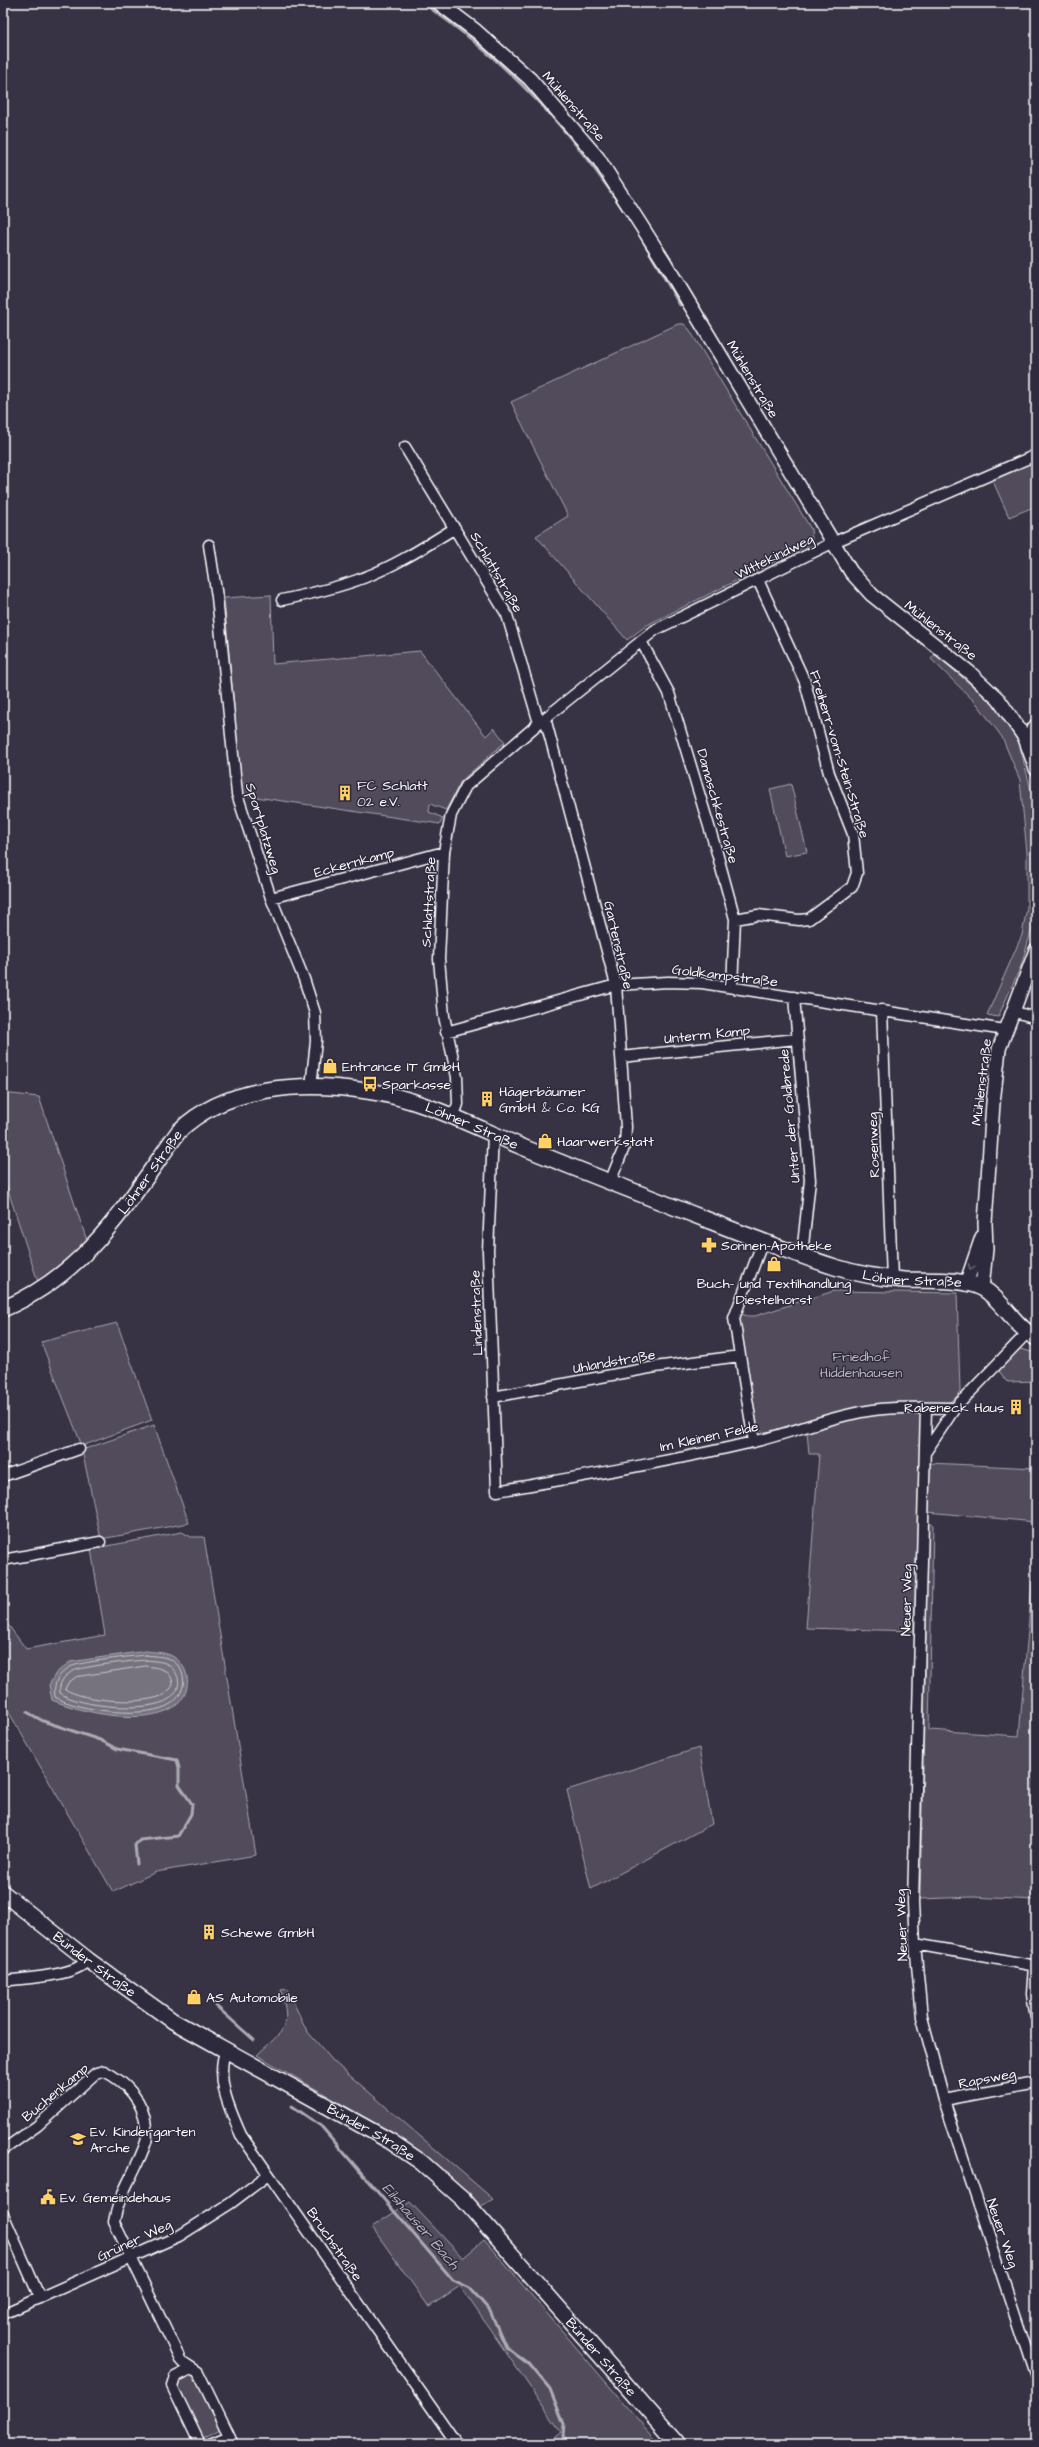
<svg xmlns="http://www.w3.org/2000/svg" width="1039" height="2447" font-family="'Architects Daughter',sans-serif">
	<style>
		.green { fill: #514c5c; stroke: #a8a6ae }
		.water { fill: #76737f; stroke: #adabb2 }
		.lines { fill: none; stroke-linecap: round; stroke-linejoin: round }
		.shore { stroke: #c8c7cc; stroke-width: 1 }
		.stream { stroke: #adabb2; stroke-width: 3 }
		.minor-casing { stroke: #fff; stroke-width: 13 }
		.tertiary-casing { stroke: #fff; stroke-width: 16 }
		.secondary-casing { stroke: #fff; stroke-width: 18 }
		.minor { stroke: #2f2a3d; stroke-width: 10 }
		.tertiary { stroke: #2f2a3d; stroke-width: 13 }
		.secondary { stroke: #2f2a3d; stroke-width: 15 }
		.oneway { stroke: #6d6a77 }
		.labels { text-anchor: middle; stroke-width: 3; stroke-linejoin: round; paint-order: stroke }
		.street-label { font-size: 14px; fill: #fff; stroke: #2f2a3d }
		.poi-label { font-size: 14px; fill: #fff; stroke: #2f2a3d; text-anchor: start }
		.park-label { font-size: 14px; fill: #b9b7be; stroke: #2f2a3d }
		.water-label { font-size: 15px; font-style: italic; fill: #b4b2b9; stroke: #2f2a3d }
	</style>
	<rect width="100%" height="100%" fill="#373345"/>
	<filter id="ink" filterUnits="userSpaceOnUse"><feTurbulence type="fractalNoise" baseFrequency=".025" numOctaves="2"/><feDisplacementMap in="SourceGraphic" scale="8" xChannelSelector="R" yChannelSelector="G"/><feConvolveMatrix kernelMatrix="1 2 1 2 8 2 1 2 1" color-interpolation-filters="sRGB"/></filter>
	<g filter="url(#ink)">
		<!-- green -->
		<path class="green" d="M678,324H684L689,329L811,529L812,539L808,545L647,625L627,640L536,536L568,516L511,402Z
			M1036,459V506L1009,517L992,479Z
			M271,595L273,664L420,651L486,736L494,728L505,742L461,781L446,810L430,804L429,812L443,818L440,824L242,795L224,598Z
			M935,654L991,702L1019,743L1032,794L1035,918L1021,966L998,1017L987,1015L1022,935L1027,907V853L1020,780L1002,737L978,705L931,659Z
			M791,784L807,852L785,856L770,789Z
			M3,1093L39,1097L87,1241L64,1263L38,1282L3,1175Z
			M834,1291L957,1293L960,1391C954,1405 935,1408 921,1412L914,1631L806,1628L819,1454H809L807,1431L763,1432L756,1428L739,1318L741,1314L748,1316H755Z
			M117,1323L152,1420L82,1446L41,1342Z
			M1020,1349L1036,1353V1381L1009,1382L1006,1381L998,1369Z
			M154,1425L189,1523L101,1539L82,1450Z
			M929,1463L1036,1468V1522L927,1512Z
			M926,1523L933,1524L929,1730L1019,1736L1036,1536V1900L972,1897L920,1899L926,1635Z
			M182,1532L191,1537H204L256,1855L156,1872L113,1892L3,1702V1618L26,1649L105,1635L91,1549Z
			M699,1748L712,1824L591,1889L567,1790Z
			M287,1989L307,2031L334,2062L493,2199L480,2207L412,2147L390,2132L257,2055C284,2029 292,2030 281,1990Z
			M410,2202L463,2258L484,2240L659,2444H547L561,2432L460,2286L429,2307L372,2227Z
			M193,2373L220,2429L203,2438L176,2382Z"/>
		<!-- water -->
		<path class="water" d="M146,1651C153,1652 163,1652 170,1655C192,1665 193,1694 174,1707C143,1726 83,1713 52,1700L49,1685L56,1673L70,1662Z"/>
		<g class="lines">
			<!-- shore -->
			<path class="shore" d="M146,1655C153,1656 161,1656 167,1658C188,1666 188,1691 172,1703C149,1720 78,1711 55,1697C53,1683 58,1674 70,1667C79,1662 133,1656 146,1655Z
				M146,1660C152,1661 162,1661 167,1664C181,1673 183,1689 169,1699C149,1713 79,1707 60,1693C58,1683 64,1676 73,1671C84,1666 131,1661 146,1660Z
				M146,1666C159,1668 172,1669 173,1685C171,1688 168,1692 165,1694C146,1706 82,1701 65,1689L68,1683L76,1677Z"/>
			<!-- stream -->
			<path class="stream" d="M423,3C505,59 570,128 624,211
				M642,239L680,305
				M27,1712L43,1721L100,1740L117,1749L177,1760L179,1768V1785L192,1804L191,1814L178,1836L140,1840L135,1845L137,1864
				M216,2006L254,2040
				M292,2106L321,2126L453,2280L470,2288L490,2311L506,2347L530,2365L550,2389L564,2424L563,2437L568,2444"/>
			<!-- minor casing -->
			<g class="minor-casing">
				<path id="minor" d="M405,447L507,615L539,723
					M209,545L217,597L237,794L271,898L304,979L315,1013L316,1041L311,1087
					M282,600C310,594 337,588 363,578C395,566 426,546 455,528
					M641,641L669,693L717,853L735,919L732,987
					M545,718L616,985L626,1127L625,1145L610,1182
					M1025,738L1036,723
					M271,898L444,852
					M735,919L758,915L799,920L809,919L852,887L857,873L853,834L829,773L805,682L758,580
					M794,997L810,1180L802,1255
					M882,1010L892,1279
					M1012,1011L1036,1018
					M446,1032L616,985L668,982L702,983L1005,1030
					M621,1057L797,1039
					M453,1118L458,1104L457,1077L444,1016L439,959L444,852L451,815L466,786L539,723L655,630L832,543L1036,455
					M493,1134L488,1251L497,1491C582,1476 669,1462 753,1442C791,1433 828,1417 867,1411C896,1406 926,1408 955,1408
					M493,1397L655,1367L740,1356
					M926,1408L913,1903L915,1944L922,2017L944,2100L1036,2378
					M754,1442L734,1318L763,1241
					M925,1453L955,1408L1027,1333
					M3,1476L79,1449
					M3,1560L100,1542
					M915,1944L1036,1966
					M1034,1966L1032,1994L1036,2017
					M3,1981C25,1978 74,1977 88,1960
					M226,2049C215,2078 229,2108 241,2135L457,2444
					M944,2100L1036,2083
					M3,2150L37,2126L96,2073L104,2071C126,2082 144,2101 146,2127C146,2132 148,2138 146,2142C137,2170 119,2192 114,2222L181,2361L198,2372L233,2444
					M3,2214L40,2298
					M3,2314L179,2236L231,2203L268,2175
					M191,2369L175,2377L172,2386L200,2444
					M210,2444L229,2436"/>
			</g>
			<!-- tertiary casing -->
			<g class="tertiary-casing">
				<path id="tertiary" d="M439,3L476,31L530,79L598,158L665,263L851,572L872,595L969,672L999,700L1025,738L1036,769
					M966,1284L982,1237
					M982,1288L986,1249L985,1223L993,1103L999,1049L1036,950"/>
			</g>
			<!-- secondary casing -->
			<g class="secondary-casing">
				<g id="secondary">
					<path id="s1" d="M3,1309C89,1272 126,1204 179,1131C226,1085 305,1081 367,1091C420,1098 471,1125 520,1146C581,1171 643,1195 705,1219C748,1236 791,1253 835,1267C857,1274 881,1278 904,1280C925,1281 963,1278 982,1288C1002,1299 1014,1326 1036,1338"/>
					<path id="s2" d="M3,1893L88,1960L173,2021L390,2141L421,2162L463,2199L678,2444"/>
				</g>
			</g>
			<!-- minor -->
			<use href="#minor" class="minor"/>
			<!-- tertiary -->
			<use href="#tertiary" class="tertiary"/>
			<!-- secondary -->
			<use href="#secondary" class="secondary"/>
		</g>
		<!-- one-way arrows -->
		<defs><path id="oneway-chevron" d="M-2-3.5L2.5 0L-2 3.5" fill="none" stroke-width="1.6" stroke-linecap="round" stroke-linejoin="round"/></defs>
		<use class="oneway" href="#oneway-chevron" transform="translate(971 1267) rotate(111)"/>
	</g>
	<!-- icons -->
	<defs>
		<g id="building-bare" transform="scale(1.2)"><path d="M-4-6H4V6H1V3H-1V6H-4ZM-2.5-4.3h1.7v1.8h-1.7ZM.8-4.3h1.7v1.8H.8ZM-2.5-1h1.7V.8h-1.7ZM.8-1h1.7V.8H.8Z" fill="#ffd166" stroke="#2f2a3d" stroke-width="2.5" paint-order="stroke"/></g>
		<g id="shop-bare" transform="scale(1.2)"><path d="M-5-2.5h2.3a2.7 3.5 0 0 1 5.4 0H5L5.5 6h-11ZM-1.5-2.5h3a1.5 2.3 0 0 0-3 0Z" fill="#ffd166" stroke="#2f2a3d" stroke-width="2.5" paint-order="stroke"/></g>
		<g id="bus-bare" transform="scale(1.2)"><path d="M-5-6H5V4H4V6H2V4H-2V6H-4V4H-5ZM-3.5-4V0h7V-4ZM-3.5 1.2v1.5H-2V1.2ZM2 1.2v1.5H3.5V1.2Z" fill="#ffd166" stroke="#2f2a3d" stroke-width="2.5" paint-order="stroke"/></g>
		<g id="pharmacy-bare" transform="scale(1.2)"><path d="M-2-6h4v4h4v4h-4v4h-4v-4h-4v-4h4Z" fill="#ffd166" stroke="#2f2a3d" stroke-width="2.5" paint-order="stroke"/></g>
		<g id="school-bare" transform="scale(1.2)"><path d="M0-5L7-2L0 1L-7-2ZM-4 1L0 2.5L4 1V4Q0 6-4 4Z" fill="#ffd166" stroke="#2f2a3d" stroke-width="2.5" paint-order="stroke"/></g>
		<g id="civic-bare" transform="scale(1.2)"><path d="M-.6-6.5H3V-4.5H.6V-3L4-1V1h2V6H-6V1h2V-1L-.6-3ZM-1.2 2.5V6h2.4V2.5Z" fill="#ffd166" stroke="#2f2a3d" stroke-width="2.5" paint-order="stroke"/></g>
	</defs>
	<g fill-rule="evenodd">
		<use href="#building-bare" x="345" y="793"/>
		<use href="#shop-bare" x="330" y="1066"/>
		<use href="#bus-bare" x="370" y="1084"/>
		<use href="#building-bare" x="487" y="1099"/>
		<use href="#shop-bare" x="545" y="1141"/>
		<use href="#pharmacy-bare" x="709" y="1245"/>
		<use href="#shop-bare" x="774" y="1264"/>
		<use href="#building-bare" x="1016" y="1407"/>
		<use href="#building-bare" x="209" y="1932"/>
		<use href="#shop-bare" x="194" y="1997"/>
		<use href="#school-bare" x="78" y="2139"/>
		<use href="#civic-bare" x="48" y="2197"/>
	</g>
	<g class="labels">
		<!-- street labels -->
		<g class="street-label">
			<text transform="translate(574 106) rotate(49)" y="5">Mühlenstraße</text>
			<text transform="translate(753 379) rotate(59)" y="5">Mühlenstraße</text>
			<text transform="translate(774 556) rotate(-26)" y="5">Wittekindweg</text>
			<text transform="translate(497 572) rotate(60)" y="5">Schlattstraße</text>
			<text transform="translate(941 630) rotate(38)" y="5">Mühlenstraße</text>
			<text transform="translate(840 754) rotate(73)" y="5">Freiherr-vom-Stein-Straße</text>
			<text transform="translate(718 806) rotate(74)" y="5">Damaschkestraße</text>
			<text transform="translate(264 828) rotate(73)" y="5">Sportplatzweg</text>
			<text transform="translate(354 862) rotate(-15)" y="5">Eckernkamp</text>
			<text transform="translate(428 902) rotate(-87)" y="5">Schlattstraße</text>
			<text transform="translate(619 945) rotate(77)" y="5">Gartenstraße</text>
			<text transform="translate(725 975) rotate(7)" y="5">Goldkampstraße</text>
			<text transform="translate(707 1034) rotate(-6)" y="5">Unterm Kamp</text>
			<text transform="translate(981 1082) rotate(-83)" y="5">Mühlenstraße</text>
			<text transform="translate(789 1116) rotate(-95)" y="5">Unter der Goldbrede</text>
			<text dy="5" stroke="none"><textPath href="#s1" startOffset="564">Löhner Straße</textPath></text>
			<text transform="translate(873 1145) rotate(-92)" y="5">Rosenweg</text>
			<text dy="5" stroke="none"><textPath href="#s1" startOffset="204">Löhner Straße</textPath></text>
			<text dy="5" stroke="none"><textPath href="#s1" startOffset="1032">Löhner Straße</textPath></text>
			<text transform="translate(476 1313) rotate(-92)" y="5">Lindenstraße</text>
			<text transform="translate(614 1361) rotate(-10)" y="5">Uhlandstraße</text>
			<text transform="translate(709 1436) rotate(-12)" y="5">Im Kleinen Felde</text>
			<text transform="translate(906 1600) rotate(-89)" y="5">Neuer Weg</text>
			<text transform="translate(901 1925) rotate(-92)" y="5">Neuer Weg</text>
			<text dy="5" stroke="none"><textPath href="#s2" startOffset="116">Bünder Straße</textPath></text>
			<text transform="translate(987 2078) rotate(-11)" y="5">Rapsweg</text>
			<text transform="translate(55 2092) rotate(-40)" y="5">Buchenkamp</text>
			<text dy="5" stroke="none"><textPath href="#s2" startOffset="440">Bünder Straße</textPath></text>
			<text transform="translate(1003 2233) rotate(71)" y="5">Neuer Weg</text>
			<text transform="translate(134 2240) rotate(-25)" y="5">Grüner Weg</text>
			<text transform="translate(335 2244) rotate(55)" y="5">Bruchstraße</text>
			<text dy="5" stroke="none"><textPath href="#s2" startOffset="764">Bünder Straße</textPath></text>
		</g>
		<!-- poi labels -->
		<g class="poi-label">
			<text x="357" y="790">FC Schlatt<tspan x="357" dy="16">02 e.V.</tspan></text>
			<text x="342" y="1071">Entrance IT GmbH</text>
			<text x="382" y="1089">Sparkasse</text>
			<text x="499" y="1096">Hägerbäumer<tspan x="499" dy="16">GmbH &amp; Co. KG</tspan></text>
			<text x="557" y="1146">Haarwerkstatt</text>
			<text x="721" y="1250">Sonnen-Apotheke</text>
			<text x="774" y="1288" text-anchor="middle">Buch- und Textilhandlung<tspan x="774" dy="16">Diestelhorst</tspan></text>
			<text x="1004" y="1412" text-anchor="end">Rabeneck Haus</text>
			<text x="221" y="1937">Schewe GmbH</text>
			<text x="206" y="2002">AS Automobile</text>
			<text x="90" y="2136">Ev. Kindergarten<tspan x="90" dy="16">Arche</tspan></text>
			<text x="60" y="2202">Ev. Gemeindehaus</text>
		</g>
		<!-- park labels -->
		<g class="park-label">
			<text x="861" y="1361">Friedhof<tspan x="861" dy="16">Hiddenhausen</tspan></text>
		</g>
		<!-- water labels -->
		<g class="water-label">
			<text transform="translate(421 2226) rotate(49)" y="5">Eilshauser Bach</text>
		</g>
	</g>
	<!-- margin -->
	<rect width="1039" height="2447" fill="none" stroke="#2f2a3d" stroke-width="16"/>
	<rect x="8" y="8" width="1023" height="2431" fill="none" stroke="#fff" stroke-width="1.5" filter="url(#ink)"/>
</svg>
